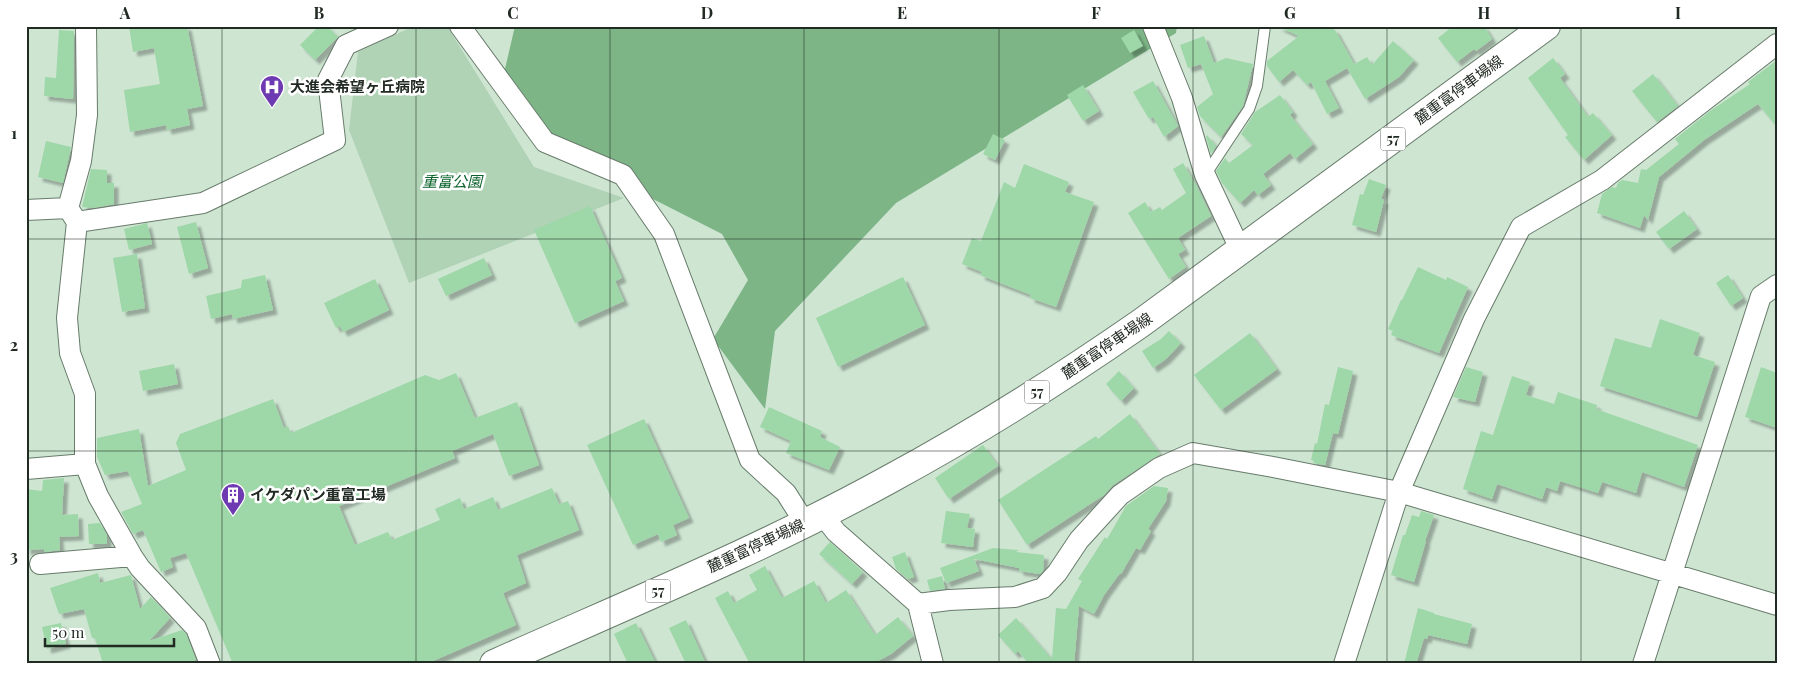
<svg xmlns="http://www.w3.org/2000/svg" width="1803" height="690" font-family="'Playfair Display','Noto Sans JP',serif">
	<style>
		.green { fill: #b0d2b5 }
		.forest { fill: #7db587 }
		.building { fill: #9ed7a8; filter: url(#shadow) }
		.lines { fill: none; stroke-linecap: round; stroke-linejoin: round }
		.lane-casing { stroke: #687c6b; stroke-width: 12 }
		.street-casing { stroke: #687c6b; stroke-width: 22 }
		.primary-casing { stroke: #687c6b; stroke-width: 30 }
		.lane { stroke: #fff; stroke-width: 10 }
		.street { stroke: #fff; stroke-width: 20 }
		.primary { stroke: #fff; stroke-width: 28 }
		.grid { fill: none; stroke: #222b23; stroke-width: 1; stroke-opacity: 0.55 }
		.labels { text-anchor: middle; stroke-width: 5; stroke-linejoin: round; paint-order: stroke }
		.shield { fill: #fff; stroke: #646b65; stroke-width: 1 }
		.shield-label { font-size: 14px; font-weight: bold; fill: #222b23 }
		.poi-label { font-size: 15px; font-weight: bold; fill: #222b23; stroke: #fff; text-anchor: start }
		.street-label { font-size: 15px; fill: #222b23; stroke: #fff }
		.park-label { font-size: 15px; font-style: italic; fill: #0a632b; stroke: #fff }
		.neatline { fill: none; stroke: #222b23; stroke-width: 2 }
		.grid-label { font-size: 16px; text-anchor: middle; font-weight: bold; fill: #222b23 }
	</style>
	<defs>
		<filter id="shadow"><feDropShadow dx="4.5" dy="4.5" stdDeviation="1" flood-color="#0004"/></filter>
	</defs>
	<rect width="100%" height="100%" fill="#cee5d2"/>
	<!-- green -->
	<path class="green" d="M414,26H447L534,167L624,198L409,283L349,130L358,52Z"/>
	<!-- forest -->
	<path class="forest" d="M515,26H1177L1176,33L896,203L775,331L765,409L713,339L748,280L722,234L578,161L501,86Z"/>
	<!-- building -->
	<path class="building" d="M129,26H187L203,106L187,109L190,125L167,130L166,125L130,132L124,90L160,84L154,48L133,52Z
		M319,26H327L338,37L315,60L300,45Z
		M1277,26H1327L1335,30L1354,64L1349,67L1367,57L1372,65L1393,41L1414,60L1399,77L1365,99L1347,68L1325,81L1339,108L1327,114L1311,82L1307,85L1293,70L1279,82L1267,66V61L1299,36Z
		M1453,26H1484L1492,39L1476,51L1474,49L1457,62L1438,38Z
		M59,30L74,31L73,99L44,96L45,77L56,78Z
		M1134,30L1143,46L1130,53L1121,38Z
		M1204,36L1214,63L1226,58L1253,64L1243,106L1221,137L1200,116L1197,107L1213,94L1201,64L1188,68L1180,45Z
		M1553,58L1565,74L1560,78L1588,117L1593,113L1612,135L1584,160L1565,137L1568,135L1528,78Z
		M1777,60V127L1758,104L1704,140L1659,177L1648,220L1644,215L1640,228L1597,213L1602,194L1612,187L1616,188L1618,183L1622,180L1638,183L1641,169L1646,170L1679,144L1675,139L1710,111L1750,84L1748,82Z
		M1653,74L1678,106L1657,122L1632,91Z
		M1153,81L1178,126L1164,137L1153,117L1149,119L1133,92Z
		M1083,85L1099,111L1083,121L1067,95Z
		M1280,95L1293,112L1290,115L1313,144L1295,159L1290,153L1263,174L1271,185L1258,195L1254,190L1240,203L1222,183L1216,171L1225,158L1229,163L1253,145L1241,134L1255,112Z
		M993,134L1005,140L995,160L983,154Z
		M1207,135L1216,146L1211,154L1206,137Z
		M46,141L71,147L63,183L38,177Z
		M1183,163L1197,187L1211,216L1178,238L1185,250L1178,254L1186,267L1169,279L1128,213L1145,202L1151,212L1160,207L1162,210L1186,193L1173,169Z
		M1024,164L1069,182L1065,192L1094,202L1056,307L1030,298L1031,295L980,275L982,272L962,264L972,238L981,241L1004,182L1015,188Z
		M91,169L107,170V183H114V204L93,208L82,207Z
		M1369,179L1386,185L1381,199L1384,200L1376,232L1352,225L1360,194L1363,195Z
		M590,206L622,278L615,281L624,301L575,323L534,230Z
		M1684,211L1697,229L1669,249L1656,232Z
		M196,222L208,268L189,274L177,227Z
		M147,223L152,244L129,250L124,229Z
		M137,254L145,308L122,312L113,258Z
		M484,258L492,275L446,296L438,279Z
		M1418,267L1446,280L1447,277L1468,287L1439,353L1391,335L1393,331L1388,329L1401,300H1402Z
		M265,275L273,310L233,319L232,314L211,319L206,296L241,288L242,280Z
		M1728,275L1743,298L1731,306L1716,283Z
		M903,277L925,325L838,367L816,318Z
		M375,279L389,310L343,332L340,326L336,328L324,303Z
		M1660,319L1700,333L1693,355L1715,362L1697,417L1600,386L1615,338L1651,348Z
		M1169,331L1181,343L1166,359L1153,368L1142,351L1161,339Z
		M1250,333L1277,369L1221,410L1194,375Z
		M174,364L178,384L143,391L139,371Z
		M1338,367L1353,371L1338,434L1333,433L1325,465L1313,463L1314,461L1311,460L1315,443L1317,444L1325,404L1329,405Z
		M1466,367L1483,372L1475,402L1453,397Z
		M1761,367L1777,373V428L1745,417Z
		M1119,371L1134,388L1121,401L1106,384Z
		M456,373L475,418L517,402L539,465L509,476L493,434L452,451L455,458L339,506L355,545L388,532L392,540L440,520L435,509L460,498L464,509L493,497L498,510L552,488L559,504L568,501L579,530L517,555L526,583L503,593L516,625L426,664H233L186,553L170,558L173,567L161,572L143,530L133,534L121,512L142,504L128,471L105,475L97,457V438L139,429L148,486L186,470L176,443L180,434L273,399L284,428L288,426L291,433L425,375L439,380Z
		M1512,376L1530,382L1526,395L1554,404L1558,392L1597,405L1596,409L1698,445L1684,487L1642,472L1636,493L1602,482L1598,493L1560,481L1557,491L1546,487L1542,499L1497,484L1492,499L1463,489L1481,431L1493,435Z
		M769,407L822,431L820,437L840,447L829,470L786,453L791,441L760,427Z
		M1130,414L1160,454L1113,485L1104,495L1027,545L998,500L1096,436L1098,439Z
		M644,419L689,518L673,525L677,535L661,542L658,534L633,545L587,445Z
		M983,445L998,466L949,499L935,478Z
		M64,478L62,515L78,514L79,536L59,537L60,550L44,552V549L26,550V489L42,491L43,480Z
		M1154,486L1168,488L1166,501L1148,529L1151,531L1140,550L1136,548L1121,574L1120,573L1104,595L1094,614L1079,606L1074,664H1029L1018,651L1015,654L998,635L1016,618L1052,659L1056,608L1066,609L1082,581L1078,579L1105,537L1107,539L1126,506Z
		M946,511L970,514L967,528L975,529L973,547L941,543Z
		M1421,511L1434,515L1425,541H1426L1414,582L1391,575L1403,535H1405L1412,515L1419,517Z
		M100,523L107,535V544H89L88,524Z
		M830,542L863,572L852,584L819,554Z
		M993,548L1019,550L1016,552L1044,555L1043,571L1040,574L1019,571V568L974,559L979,571L946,583L940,568Z
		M905,552L914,577L908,579L896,569L892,557Z
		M765,566L782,598L814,581L826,603L846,590L875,635L898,617L913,636L891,654L872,664H750L715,598L728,591L734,603L757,590L749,575Z
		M98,573L100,583L131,575L140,609L151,597L170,618L149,641L182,630L186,634L196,660L185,664H103L95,638H92L84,609L59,614L50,588Z
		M942,576L945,589L930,591L927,580Z
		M1418,608L1434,613V614L1472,624L1467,644L1428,635L1427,639L1424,638L1416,664H1404Z
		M686,620L706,664H686L669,628Z
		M61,623L66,644L47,649L42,627Z
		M636,623L656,664H628L614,634Z"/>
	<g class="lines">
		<!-- lane casing -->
		<g class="lane-casing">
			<path id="lane" d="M1206,174L1249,109L1257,86L1265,26"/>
		</g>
		<!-- street casing -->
		<g class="street-casing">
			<path id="street" d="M86,26L87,115L81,161L68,208L77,222L67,318L70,353L85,394V464L98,496L132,556L140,568L196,628L210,664
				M460,26L545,142L623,175L664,234L750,460L786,493L805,523
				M1153,26L1182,98L1205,175L1241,251
				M26,210L68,208
				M77,222L203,203L335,140L328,80L346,45L388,26
				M26,469L85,464
				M822,514L836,532L918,604L933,664
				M40,564L132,556
				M918,604L949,600L1015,597L1043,588L1057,573L1079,540L1120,495L1159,468L1193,453L1273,467L1399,492L1777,605
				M1344,664L1399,492L1474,319L1521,227L1602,180L1777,44
				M1643,664L1761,296L1777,285"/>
		</g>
		<!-- primary casing -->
		<g class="primary-casing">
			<path id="primary" d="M494,664C626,605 761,550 888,480C975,433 1059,380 1141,323L1546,26"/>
		</g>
		<!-- lane -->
		<use href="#lane" class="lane"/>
		<!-- street -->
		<use href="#street" class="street"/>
		<!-- primary -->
		<use href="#primary" class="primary"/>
	</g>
	<!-- grid -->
	<path class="grid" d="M222,26V664M416,26V664M610,26V664M804,26V664M999,26V664M1193,26V664M1387,26V664M1581,26V664M26,239H1777M26,451H1777"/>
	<!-- icons -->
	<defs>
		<g id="hospital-pin" transform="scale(1.25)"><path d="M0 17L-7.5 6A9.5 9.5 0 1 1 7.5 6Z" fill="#6d3ab1" stroke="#fff"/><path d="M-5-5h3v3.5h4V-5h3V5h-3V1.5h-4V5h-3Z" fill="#fff"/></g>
		<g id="building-pin" transform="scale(1.25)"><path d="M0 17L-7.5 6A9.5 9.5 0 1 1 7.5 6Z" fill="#6d3ab1" stroke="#fff"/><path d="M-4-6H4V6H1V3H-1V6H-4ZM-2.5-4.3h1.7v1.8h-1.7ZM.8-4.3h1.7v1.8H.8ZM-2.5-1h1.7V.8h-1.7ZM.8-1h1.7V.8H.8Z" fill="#fff"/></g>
	</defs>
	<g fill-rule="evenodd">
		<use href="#hospital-pin" x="272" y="87"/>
		<use href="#building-pin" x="233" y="495"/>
	</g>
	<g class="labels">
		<!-- shield labels -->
		<g class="shield">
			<rect x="1380.5" y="127.5" width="25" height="23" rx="4"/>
			<rect x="1024.5" y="380.5" width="25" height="23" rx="4"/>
			<rect x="645.5" y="579.5" width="25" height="23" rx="4"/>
		</g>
		<g class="shield-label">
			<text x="1393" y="144">57</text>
			<text x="1037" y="397">57</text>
			<text x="658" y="596">57</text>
		</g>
		<!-- poi labels -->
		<g class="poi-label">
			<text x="290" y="92">大進会希望ヶ丘病院</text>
			<text x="250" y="500">イケダパン重富工場</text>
		</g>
		<!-- street labels -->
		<g class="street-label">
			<text transform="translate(1459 90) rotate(-36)" y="5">麓重富停車場線</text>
			<text transform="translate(1107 346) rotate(-34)" y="5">麓重富停車場線</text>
			<text transform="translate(756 546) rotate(-25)" y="5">麓重富停車場線</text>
		</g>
		<!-- park labels -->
		<g class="park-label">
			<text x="452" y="187">重富公園</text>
		</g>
	</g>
	<!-- border -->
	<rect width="1803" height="690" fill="none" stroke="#ffffff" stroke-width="55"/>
	<!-- scale -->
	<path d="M45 638v8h129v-8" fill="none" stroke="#222b23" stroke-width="2.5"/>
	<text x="52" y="638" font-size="15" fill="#222b23" stroke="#ffffff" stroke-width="4" paint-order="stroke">50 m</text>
	<rect x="28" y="28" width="1748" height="634" class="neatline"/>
	<g class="grid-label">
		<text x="125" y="19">A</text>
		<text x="319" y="19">B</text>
		<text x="513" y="19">C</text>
		<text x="707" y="19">D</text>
		<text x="902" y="19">E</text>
		<text x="1096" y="19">F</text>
		<text x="1290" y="19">G</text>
		<text x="1484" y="19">H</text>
		<text x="1678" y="19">I</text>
		<text x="14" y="139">1</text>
		<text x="14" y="351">2</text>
		<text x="14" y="562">3</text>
	</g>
</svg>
